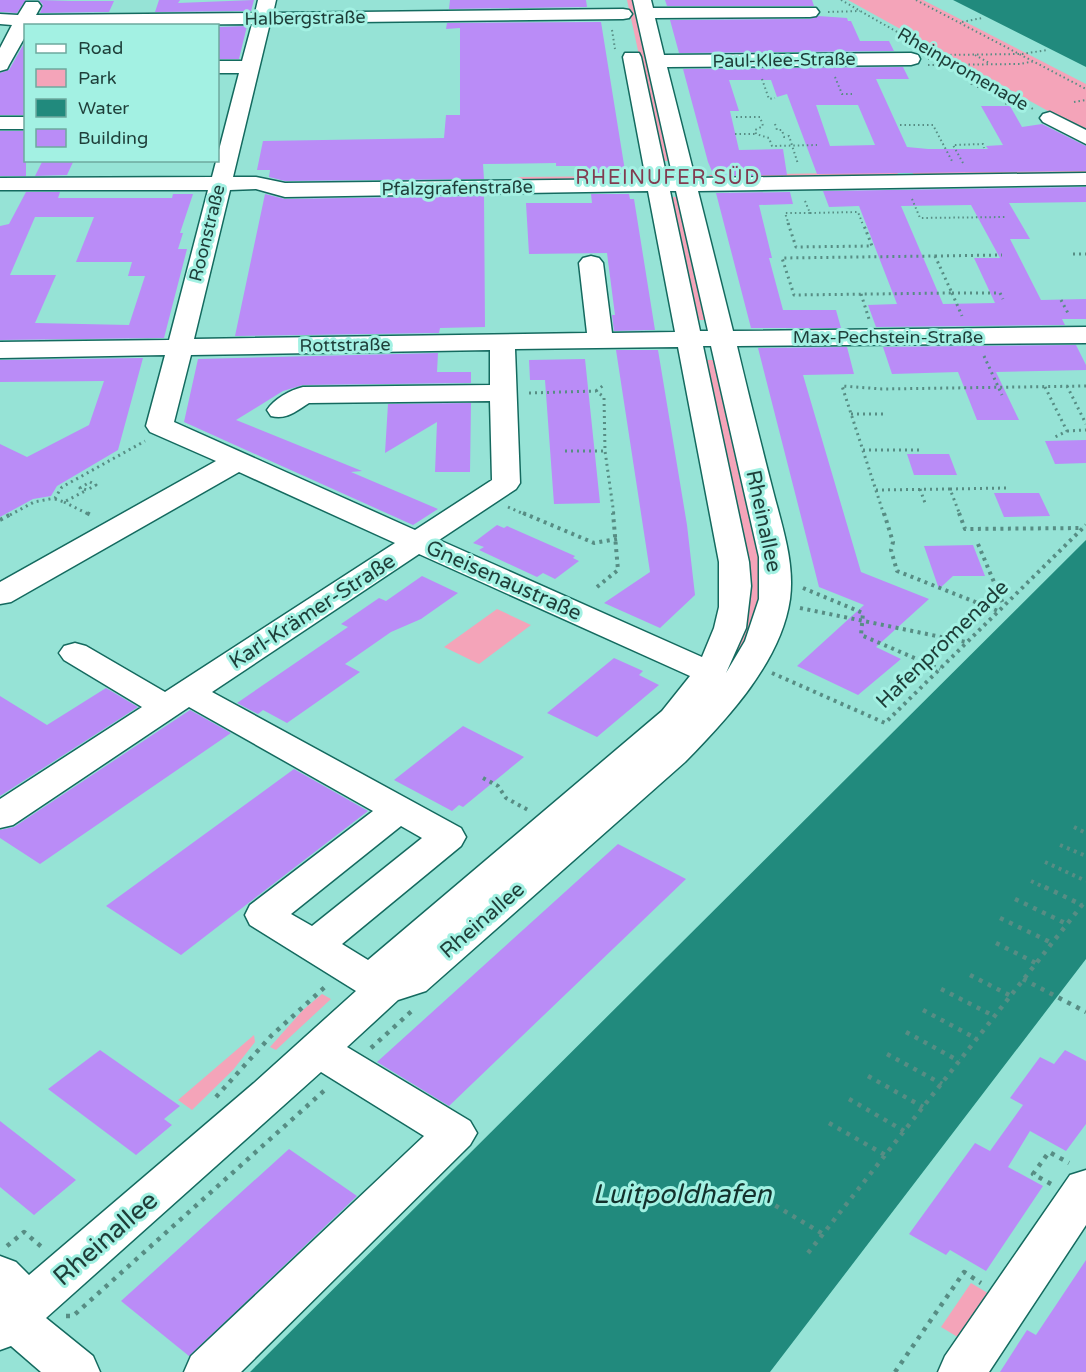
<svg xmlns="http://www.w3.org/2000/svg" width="1086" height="1372" font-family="'Varela Round',sans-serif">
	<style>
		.green { fill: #f4a4b9 }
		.water { fill: #218a7d }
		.building { fill: #ba8cf7; fill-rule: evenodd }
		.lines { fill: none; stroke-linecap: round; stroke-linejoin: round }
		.minor-casing { stroke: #146a5f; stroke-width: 3 }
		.path-far3 { stroke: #578d84; stroke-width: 2; stroke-dasharray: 1.5 3; stroke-linecap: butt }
		.path-far2 { stroke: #578d84; stroke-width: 3; stroke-dasharray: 2 4; stroke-linecap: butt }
		.path-far1 { stroke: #578d84; stroke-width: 4; stroke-dasharray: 3 4.5; stroke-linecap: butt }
		.path { stroke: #578d84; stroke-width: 4.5; stroke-dasharray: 4 6; stroke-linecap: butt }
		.minor { fill: #fff; fill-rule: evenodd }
		.labels { text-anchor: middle; stroke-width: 6; stroke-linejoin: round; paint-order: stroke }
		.far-street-label { font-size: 18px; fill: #1e3e39; stroke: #a3f1e3 }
		.far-quarter-label { font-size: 20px; letter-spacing: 1.5px; fill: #813b50; stroke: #a3f1e3 }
		.street-label { font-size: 21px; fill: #1e3e39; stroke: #a3f1e3 }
		.near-street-label { font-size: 26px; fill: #1e3e39; stroke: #a3f1e3 }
		.near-water-label { font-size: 27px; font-style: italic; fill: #13312c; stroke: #a3f1e3 }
	</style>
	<rect width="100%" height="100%" fill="#96e3d6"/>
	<!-- green -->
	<path class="green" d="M627,0H637L676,161H662Z
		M848,0H923L1086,84V132Z
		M1086,171V177L916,179L912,172Z
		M897,172L900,179L711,182L709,175Z
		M629,176L632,182L522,183L517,177Z
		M666,197H681L711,320H694Z
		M700,360H718L769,576L735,671L649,752L737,643Z
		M497,609L531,625L479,664L444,647Z
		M322,994L331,999L276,1050L270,1047L303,1010Z
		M254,1035L255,1042L233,1070L192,1110L178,1100Z
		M971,1283L991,1295L961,1339L941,1327Z"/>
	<!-- water -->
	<path class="water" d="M953,0H1086V67Z
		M1086,540V959L770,1372H250Z"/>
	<!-- building -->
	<path class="building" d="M0,0H26L17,13L0,12Z
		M39,0L71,1H114L109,12L40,13L43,5Z
		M159,0H180L178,3L254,0L251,11L155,12Z
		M450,0H586L587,7L449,9Z
		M665,0H812L814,6H667Z
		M818,16L847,18L848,21H851L860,41H889L894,51L679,53L670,20L810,19Z
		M601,22L626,177H588L587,166H556V163L483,164L484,179L285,181L269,177L270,170H257L263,141L444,138L446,115H460V28L446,29L447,23Z
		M247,26L239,59H218V27Z
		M26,40V115H0V73L9,70Z
		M903,67L909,79H876L907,147L928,149H988L986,146L1003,145L981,106H1010L1022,127L1042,124L1086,146V171L817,174L787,94L777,97L771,80H729L739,111H730L739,150L783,149L787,175L714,176L708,162L683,69ZM816,105H858L875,145L830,146Z
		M0,131H26V176H0Z
		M43,160H74L67,175L35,176Z
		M1086,187V202L1009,203L1030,239H1010L1041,300L1086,299V319H1062L1065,325L876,327L868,305L897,304L859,206L829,207L823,191ZM971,205L1000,258H974L995,303L943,304L901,206Z
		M26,192H60L58,198H172L173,194H193L180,233H183L178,249H187L164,338L0,340V226L9,224ZM35,217H94L76,262H132L128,276H145L129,325L35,323L56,275H10Z
		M790,192L793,204L759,205L772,258H769L783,310H836L841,328H751L716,193Z
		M265,194L285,199L484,196L485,327L440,328L439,333L235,336Z
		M591,194H629L630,199H634L655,330L614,331L612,315H615L607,253L529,254L526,203H592Z
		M1076,345L1086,365V370L996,372L1019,420H977L958,372L892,374L883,347Z
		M847,347L854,374L803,375L861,572L929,599L876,647L901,659L858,695L797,666L864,605L819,587L758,348Z
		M616,350H658L687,525L695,595L660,628L604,603L650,572Z
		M438,353L437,372H471V383L303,385L283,391L236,420L362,471L351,472L438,509L413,525L184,422L198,359Z
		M143,358L118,450L57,486L51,496L33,499L0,517V444L27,457L89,425L104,381L0,382V360Z
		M585,359L600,503L554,504L545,380H530L529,360Z
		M471,403L470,472H435L437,422L385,453L388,404Z
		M1086,440V463L1055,464L1045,441Z
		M907,454H949L957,475H914Z
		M994,493H1039L1050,516L1004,517Z
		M497,525L504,528L507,526L575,556L573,558L579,561L555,579L543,573L537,577L479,550L484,547L473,543Z
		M973,545L985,576H953L939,589L924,546Z
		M422,576L458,593L421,619L391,632L345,664L360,672L287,723L263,710L258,714L237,703L348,627L341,624L379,598L386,601Z
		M614,658L643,671L639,675L659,685L597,737L547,713Z
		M106,688L138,707L0,796V696L47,725Z
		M190,710L231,733L40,864L0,838V830L14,827Z
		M463,726L524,757L463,807L459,805L452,811L394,780Z
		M294,769L368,811L181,955L106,906Z
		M618,844L686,879L449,1106L377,1062Z
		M100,1050L180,1106L164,1119L172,1125L136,1155L48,1089Z
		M1065,1050L1086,1061V1124L1066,1151L1030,1131L1008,1167L1043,1186L986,1271L950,1250L946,1255L909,1234L975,1143L990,1151L1023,1105L1010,1098L1040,1057L1054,1064Z
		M0,1121L76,1180L34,1215L0,1187Z
		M289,1149L357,1196L189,1356L121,1301Z
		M1086,1260V1372H1000L1027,1330L1036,1335Z"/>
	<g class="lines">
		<!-- minor casing -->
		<g class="minor-casing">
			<path id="minor" d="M258,0H276L273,13L623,9L629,10L632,14L629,18L623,19L270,23L233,177H256L285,183L646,179L623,57L625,53H639L641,57L667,178H673L633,0H651L653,8H816L819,12L816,16L810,17L655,18L664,55L911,53L918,55L920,59L918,63L911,65L667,67L695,178L1086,173V185L698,191L733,331L1086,327V343L737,346C748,393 760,440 772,487C781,523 795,562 790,599C781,662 727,719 685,762L426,991L398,1000L347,1047L470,1121L477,1133L470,1145L241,1372H184L191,1356L424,1136L321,1072L46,1318L93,1356L100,1372H41L11,1346L0,1350V1256L16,1262L29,1275L254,1083L356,991L250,925L245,915L250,905L373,811L189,707L13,825L0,828V799L142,707L64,660L59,653L64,646L75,643L86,646L165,692L395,543L239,472L11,602L0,604V582L216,461L150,432L146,426L165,355L0,358V342L169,340L208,190H0V178L212,177L239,73H218V61H242L252,24L26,26V35L9,65L7,69L0,71V48L12,25L0,24V14L18,15L26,2H38L41,6L36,15L255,13ZM256,189L285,197L648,191L675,332L612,333L603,263L599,258L591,256L583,258L579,263L587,333L194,339L230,190ZM670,191H676L708,331H700ZM703,346H711L759,557V599L745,641L726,673L746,628L751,586L749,562ZM678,347L719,562V607L714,628L702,657L439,540L516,489L520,483L515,349ZM490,350V385L303,387C290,390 274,399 267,410L271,416C287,420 296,411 309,403L490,401L492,480L415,530L174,422L191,355ZM419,554L690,676L662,711L368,960L342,944L461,846L466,837L461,828L212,692ZM401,826L422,838L312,926L291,914Z
				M1050,112L1086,130V144L1043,122L1040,118L1043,114Z
				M0,117H26V129H0Z
				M1086,1170V1225L989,1372H938L945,1356L1070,1175Z"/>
		</g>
		<!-- path-far3 -->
		<path class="path-far3" d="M841,0L913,41
			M916,0L1086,89
			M828,12L860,11
			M962,22L982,18
			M612,30L615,49
			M930,50L1033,109
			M941,55L1022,54L1047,50
			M975,55L989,63
			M928,59L945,58
			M928,65L1020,64L1035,61
			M962,68L972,85
			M835,77L842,94H852
			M762,79L769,99L775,98
			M977,87H997
			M996,88L1007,105H1024
			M1074,102L1086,100
			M736,117H760L763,126L755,130L756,134L769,138L772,146L817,145
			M775,124L777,130H782L784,137L789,136L798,164
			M900,125H933L953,163
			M735,134H756
			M963,163L953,145L983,144L984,148
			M912,199L920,218L1006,217
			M805,201L810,213
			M810,213L858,212L863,225
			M789,225L785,213H810"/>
		<!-- path-far2 -->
		<path class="path-far2" d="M788,223L796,247L872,246L863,223
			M1073,254H1086
			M935,256L1002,255
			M935,256L952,293L794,295L782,258Z
			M952,293L962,316
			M952,293H1000L1003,299
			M861,294L869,319
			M1061,300L1069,315
			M984,356L1002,395
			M1067,386L1086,424
			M1045,387L1067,431L1053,438
			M596,391L605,384
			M529,393L596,391L604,397L605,451L614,515
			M851,414H884
			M1067,431L1086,430
			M863,450H923
			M565,451H605
			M90,482L96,485L87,490L80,488Z
			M920,489L925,503
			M950,489L1007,488
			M876,490L950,489L960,515
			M55,499L64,502L87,490
			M64,502L90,515
			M508,507L526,515
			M10,515L34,502L55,498L62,487L145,441
			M884,515L842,386L882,389L1086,386"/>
		<!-- path-far1 -->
		<path class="path-far1" d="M87,513L93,516
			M523,513L594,543L617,539
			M884,513L893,542L891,550L897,571L998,611
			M959,513L965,529L1083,528
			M0,520L13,513
			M978,544L1004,606
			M597,587L618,570L613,513
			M803,588L863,613L861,635L940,669
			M800,608L966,642
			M772,673L885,723L1086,525
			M483,778L498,786L506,798L528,810
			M1074,827L1086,833
			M1060,845L1086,856
			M1045,862L1086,881
			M1031,881L1048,889"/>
		<!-- path -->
		<path class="path" d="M1045,887L1082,905
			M1015,899L1067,924
			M1000,918L1052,943
			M996,943L1036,963
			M970,975L1011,996
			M1023,979L1086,1012
			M941,989L994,1016
			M923,1010L977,1039
			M906,1032L959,1061
			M371,1048L415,1008
			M887,1054L942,1084
			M868,1076L923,1107
			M216,1097L271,1036L327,985
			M849,1099L904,1131
			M829,1123L885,1155
			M1051,1184L1033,1174L1049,1152L1069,1163
			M741,1185L823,1234
			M7,1246L24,1232L43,1248
			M808,1253L1086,900
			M66,1316H73L326,1089
			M895,1372L964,1272L981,1283"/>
		<!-- minor -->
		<use href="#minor" class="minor"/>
	</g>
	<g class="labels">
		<!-- far-street labels -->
		<g class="far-street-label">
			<text transform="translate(305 18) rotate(-1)" y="6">Halbergstraße</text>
			<text transform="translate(784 60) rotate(-1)" y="6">Paul-Klee-Straße</text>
			<text transform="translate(963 69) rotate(30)" y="6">Rheinpromenade</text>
			<text transform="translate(457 188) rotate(-1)" y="6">Pfalzgrafenstraße</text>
			<text transform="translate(207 233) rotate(-76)" y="6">Roonstraße</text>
			<text x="888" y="343">Max-Pechstein-Straße</text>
			<text transform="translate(345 345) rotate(-1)" y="6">Rottstraße</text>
		</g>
		<!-- far-quarter labels -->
		<g class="far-quarter-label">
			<text x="668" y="184">RHEINUFER SÜD</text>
		</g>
		<!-- street labels -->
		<g class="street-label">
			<text transform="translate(764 521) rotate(78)" y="7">Rheinallee</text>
			<text transform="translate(504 580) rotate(24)" y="7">Gneisenaustraße</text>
			<text transform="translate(312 611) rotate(-33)" y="7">Karl-Krämer-Straße</text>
			<text transform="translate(942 644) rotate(-44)" y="7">Hafenpromenade</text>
			<text transform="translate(482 920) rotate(-41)" y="7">Rheinallee</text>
		</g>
		<!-- near-street labels -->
		<g class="near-street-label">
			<text transform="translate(105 1238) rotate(-41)" y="9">Rheinallee</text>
		</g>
		<!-- near-water labels -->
		<g class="near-water-label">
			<text x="682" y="1203">Luitpoldhafen</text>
		</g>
	</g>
	<!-- legend -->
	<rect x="24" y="24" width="195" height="138" fill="#a3f1e3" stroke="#6ea99f" stroke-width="1.5"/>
	<rect x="36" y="44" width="30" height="9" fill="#ffffff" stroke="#6ea99f" stroke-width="1.5"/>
	<text x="78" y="54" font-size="18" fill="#1e3e39">Road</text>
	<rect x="36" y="69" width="30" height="18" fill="#f4a4b9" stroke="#6ea99f" stroke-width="1.5"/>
	<text x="78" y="84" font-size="18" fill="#1e3e39">Park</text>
	<rect x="36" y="99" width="30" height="18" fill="#218a7d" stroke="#6ea99f" stroke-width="1.5"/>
	<text x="78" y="114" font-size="18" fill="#1e3e39">Water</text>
	<rect x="36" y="129" width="30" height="18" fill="#ba8cf7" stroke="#6ea99f" stroke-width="1.5"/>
	<text x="78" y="144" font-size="18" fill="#1e3e39">Building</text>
</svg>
